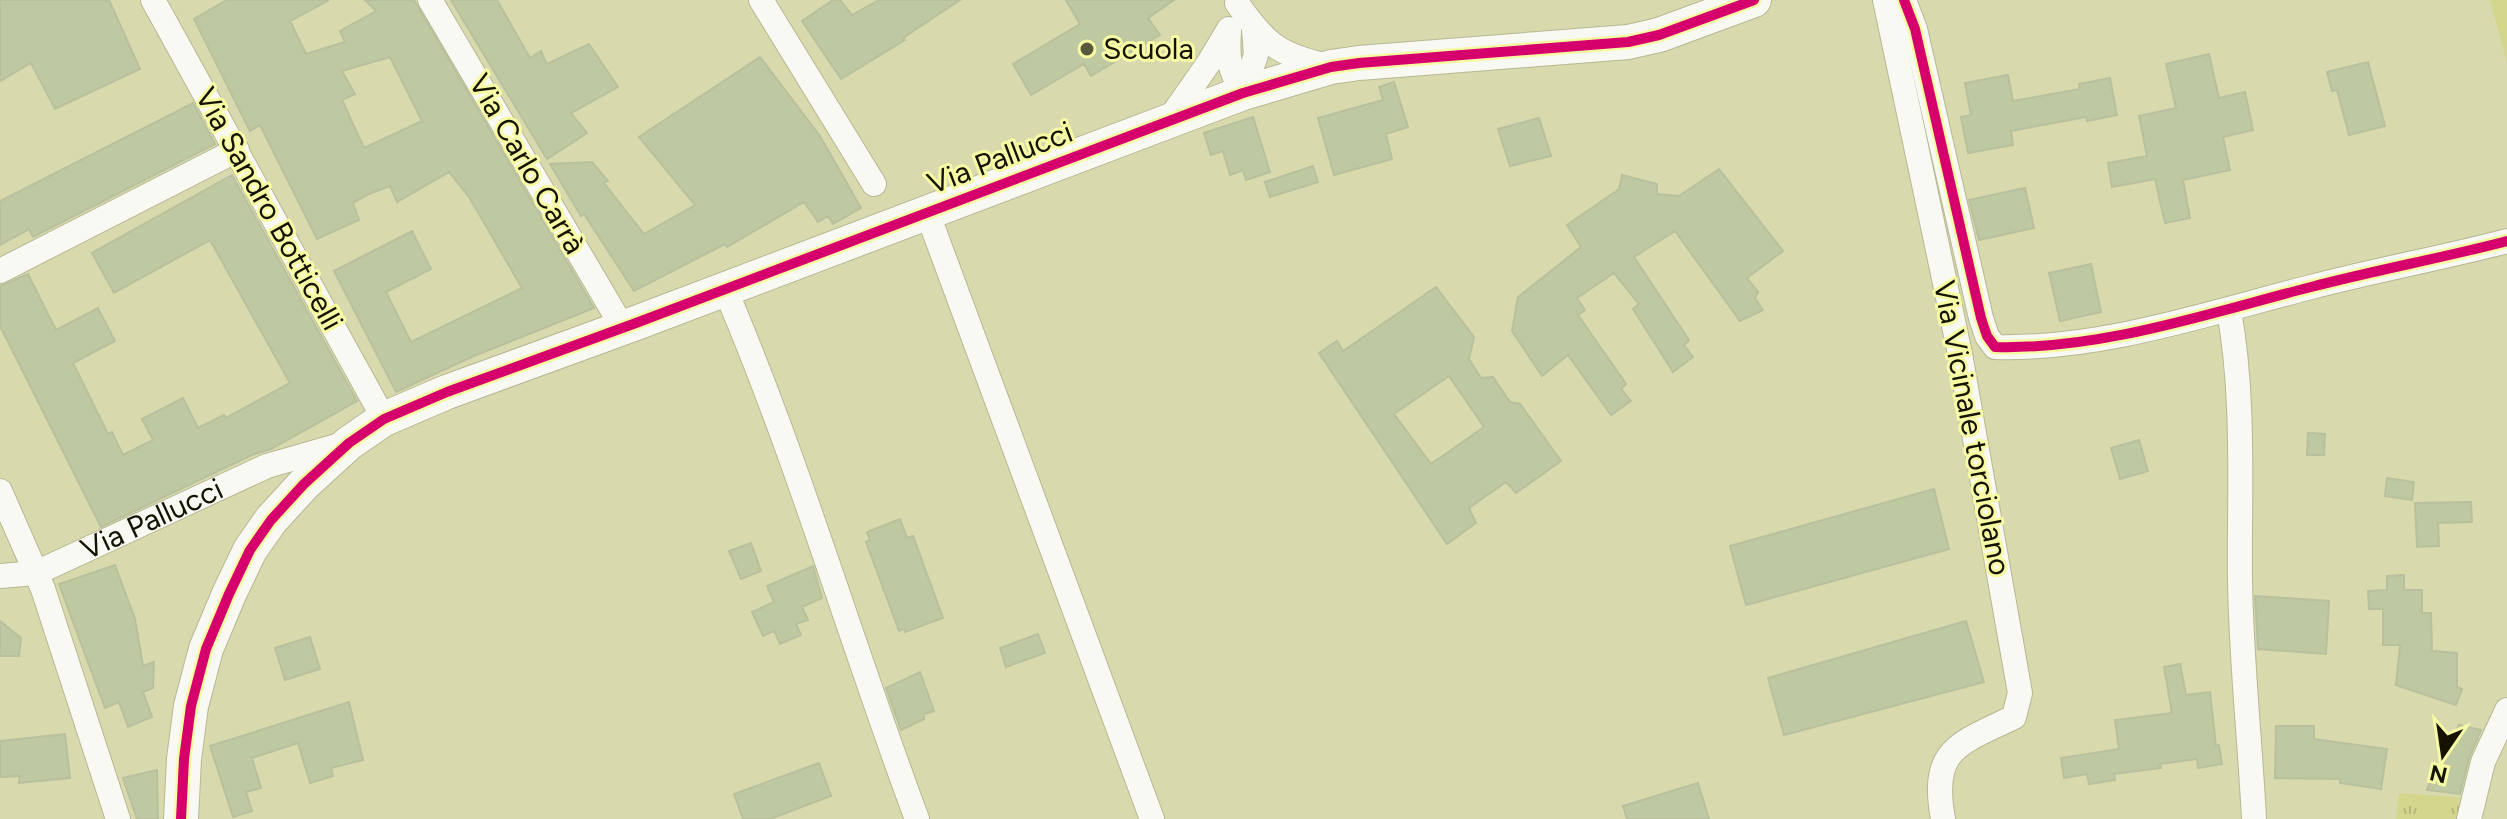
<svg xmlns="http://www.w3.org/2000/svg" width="2507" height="819" font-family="Figtree,sans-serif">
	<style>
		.grass { fill: url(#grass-tufts) }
		.pitch { fill: #d4d68e }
		.building { fill: #bec8a1; stroke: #b8c09d; stroke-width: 2; fill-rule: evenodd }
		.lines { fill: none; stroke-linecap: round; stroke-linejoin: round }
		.street-casing { stroke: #b7b894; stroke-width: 26 }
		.secondary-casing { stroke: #b7b894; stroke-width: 36 }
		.street { stroke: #f9f9f3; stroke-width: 24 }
		.secondary { stroke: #f9f9f3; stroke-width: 34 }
		.cycleway-casing { stroke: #f7faa5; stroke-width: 15 }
		.cycleway { stroke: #d6006c; stroke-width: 10 }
		.poi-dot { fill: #58583c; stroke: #f7faa5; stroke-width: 3 }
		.labels { text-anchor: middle; stroke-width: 6; stroke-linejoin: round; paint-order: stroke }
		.poi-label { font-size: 30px; fill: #131300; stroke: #f7faa5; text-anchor: start }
		.street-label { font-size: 30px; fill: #131300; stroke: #f7faa5 }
	</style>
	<defs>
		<pattern id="grass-tufts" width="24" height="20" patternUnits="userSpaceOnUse" patternTransform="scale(2)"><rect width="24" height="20" fill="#d4d68e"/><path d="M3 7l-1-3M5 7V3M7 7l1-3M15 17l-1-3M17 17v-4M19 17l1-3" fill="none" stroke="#b5b779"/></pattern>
	</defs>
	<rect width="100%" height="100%" fill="#d8d9ac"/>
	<!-- grass -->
	<path class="grass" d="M2399,793L2467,798L2463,819H2396Z"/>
	<!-- pitch -->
	<path class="pitch" d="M2490,0H2507V63Z"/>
	<!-- building -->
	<path class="building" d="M0,0H109L140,69L55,109L31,63L0,81Z
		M227,0H329L290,21L306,54L345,42L340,31L376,11L365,0H414L594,308L474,356L396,392L334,271L412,231L431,269L386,292L411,342L522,288L469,197L449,172L397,202L390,186L369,194L353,203L359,220L317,239L260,125L250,131L194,19ZM390,57L422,121L364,148L342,100L355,94L342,71Z
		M451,0H497L530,58L541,51L547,64L589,44L618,87L571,113L587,133L547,159Z
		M833,0H840L852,15L879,0H960L903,38L905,40L841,79L802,21Z
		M1066,0H1174L1148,18L1160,35L1091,76L1084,64L1031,95L1013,64L1080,24Z
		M2209,54L2219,98L2245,92L2253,130L2223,137L2230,170L2183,180L2190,218L2165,223L2155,179L2112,187L2108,163L2147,156L2139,116L2176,108L2166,64Z
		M760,57L820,136L861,208L833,224L828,216L818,222L804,202L727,247L725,244L634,291L584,214L581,216L550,164L592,162L608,181L604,183L644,234L695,205L639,137Z
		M2368,62L2385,126L2349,135L2337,90L2332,91L2327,72Z
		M2008,75L2013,101L2080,89L2079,84L2110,78L2117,115L2087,121L2086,117L2011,131L2013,145L1968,153L1961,117L1971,115L1965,83Z
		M1394,82L1408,127L1386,134L1392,159L1334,175L1318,118L1383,100L1379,87Z
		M193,103L215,144L33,237L29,229L0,245V201Z
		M1253,117L1270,172L1246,180L1243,170L1230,175L1223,151L1211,155L1204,133Z
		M1539,118L1551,156L1510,166L1498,129Z
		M1313,166L1318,182L1270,197L1265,182Z
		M1719,169L1783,251L1747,278L1758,292L1755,298L1763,310L1740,321L1675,231L1634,257L1689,340L1684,345L1693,357L1673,372L1633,309L1639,304L1614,273L1577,298L1585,310L1578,315L1626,384L1621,389L1631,401L1611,415L1568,355L1542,376L1512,331L1518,297L1581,247L1567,225L1619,189L1622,175L1657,184V194L1679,196Z
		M232,175L357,401L271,449L254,454L101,527L0,326V286L28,274L56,330L98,308L115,341L73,363L108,434L112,432L123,455L153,440L142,419L183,398L198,428L224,415L226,418L290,383L210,240L114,293L92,253Z
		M2025,188L2034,228L1979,240L1969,200Z
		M2091,264L2101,312L2060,321L2049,273Z
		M1436,287L1474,337L1469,359L1481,378L1493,377L1510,402L1520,404L1561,461L1516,493L1506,482L1469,508L1476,523L1447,544L1319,353L1337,341L1343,351ZM1449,376L1484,427L1431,464L1394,414Z
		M2308,433L2325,434L2324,455H2307Z
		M2139,440L2148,471L2120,479L2111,448Z
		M2387,478L2414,482L2412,500L2385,496Z
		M1934,489L1949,549L1746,605L1730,546Z
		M2471,502L2472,522L2438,523L2439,546L2417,547L2415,503Z
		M900,519L907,538L913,536L943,618L905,632L904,629L899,631L866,542L870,540L867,532Z
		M751,543L761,571L741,579L729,551Z
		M115,565L135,619L143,666L154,662L153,688L143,692L152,717L128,727L119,702L105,708L59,584Z
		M813,566L822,598L802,607L808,620L796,624L801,635L780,644L774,631L763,636L752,612L774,602L767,586Z
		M2404,575V590H2422V613H2431L2432,651L2457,653V687L2462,689L2456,705L2396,685L2400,645H2383V609H2369L2368,591L2387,590V576Z
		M2255,596L2329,601L2326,654L2258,649Z
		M0,621L21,638L19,656H0Z
		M1966,621L1984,682L1784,735L1768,678Z
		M1038,634L1045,653L1006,667L1000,648Z
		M310,637L320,669L285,680L275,648Z
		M2180,664L2186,695L2210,692L2216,746L2219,745L2222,764L2198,768L2197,759L2160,764L2161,768L2114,774L2115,780L2089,784L2087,774L2064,778L2061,758L2119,749L2115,720L2172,713L2164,667Z
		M920,672L934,711L924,714V719L901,730L886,688Z
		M349,702L363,760L331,768L333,776L310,783L298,743L252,758L261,788L246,792L252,811L233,817L210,746Z
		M2459,725L2481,730L2469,758L2460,794L2427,790L2435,767L2442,768Z
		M2276,726H2314V739L2387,749L2381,789L2340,783V779L2275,778Z
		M65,734L70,778L19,783L20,776L0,777V741Z
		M819,763L831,796L770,819H743L734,794Z
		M157,770L158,819H137L123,778Z
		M1698,783L1709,819H1627L1623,806Z"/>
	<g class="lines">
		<!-- street casing -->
		<g class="street-casing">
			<g id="street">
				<path d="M153,0L384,419"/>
				<path d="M430,0L623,328"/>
				<path d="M761,0L874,184"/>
				<path d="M1885,0L1960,354L2020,693L2014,717C1959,744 1930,748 1943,819"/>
				<path d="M1904,0L1915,29L1981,318L1987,336L1995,347C2101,350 2209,313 2311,287C2376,270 2442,258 2507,241"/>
				<path d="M1237,3C1265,44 1280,56 1329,66"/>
				<path d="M1229,31C1227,58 1229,69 1243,93"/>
				<path d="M1243,93L1256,55L1254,29"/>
				<path d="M1168,121L1208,64L1229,29"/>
				<path d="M927,212L1152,819"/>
				<path d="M0,271L237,150"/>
				<path d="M725,289C799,462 851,643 917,819"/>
				<path d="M2229,311C2245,399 2239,491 2240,580C2241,659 2250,740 2254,819"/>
				<path d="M0,491L43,589L118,819"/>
				<path id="s1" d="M0,576L36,573L267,466L347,443"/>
				<path d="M2469,819L2483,762L2507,710"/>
			</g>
		</g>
		<!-- secondary casing -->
		<g class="secondary-casing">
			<path id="secondary" d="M181,819L184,759L191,706L206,649L229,594L250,550L271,520L304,484L349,443L384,419L447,392L636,323L1243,93L1331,67L1359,63L1628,42L1659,35L1754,0"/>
		</g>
		<!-- street -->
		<use href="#street" class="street"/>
		<!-- secondary -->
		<use href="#secondary" class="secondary"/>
		<!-- cycleway casing -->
		<g class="cycleway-casing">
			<path id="cycleway" d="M1904,0L1915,29L1981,318L1987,336L1995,347C2101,350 2209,313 2311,287C2376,270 2442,258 2507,241
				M181,819L184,759L191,706L206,649L229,594L250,550L271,520L304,484L349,443L384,419L447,392L636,323L1243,93L1331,67L1359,63L1628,42L1659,35L1754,0"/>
		</g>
		<!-- cycleway -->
		<use href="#cycleway" class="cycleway"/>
	</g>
	<!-- markers -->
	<circle class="poi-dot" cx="1087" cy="49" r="8"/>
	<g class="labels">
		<!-- poi labels -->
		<g class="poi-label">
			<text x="1103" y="59">Scuola</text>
		</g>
		<!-- street labels -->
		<g class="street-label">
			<text transform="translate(1000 158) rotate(-21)" y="10">Via Pallucci</text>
			<text transform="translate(527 164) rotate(60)" y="10">Via Carlo Carrà</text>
			<text transform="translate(269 209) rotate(61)" y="10">Via Sandro Botticelli</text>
			<text transform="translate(1972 428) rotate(79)" y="10">Via Vicinale torciolano</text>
			<text dy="10" stroke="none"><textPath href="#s1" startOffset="164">Via Pallucci</textPath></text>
		</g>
	</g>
	<!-- north arrow -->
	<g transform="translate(2443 755) rotate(193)" stroke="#f7faa5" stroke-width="6" paint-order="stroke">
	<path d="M0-6L14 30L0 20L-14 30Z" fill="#131300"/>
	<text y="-12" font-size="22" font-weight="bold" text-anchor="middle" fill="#131300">N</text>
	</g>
</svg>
